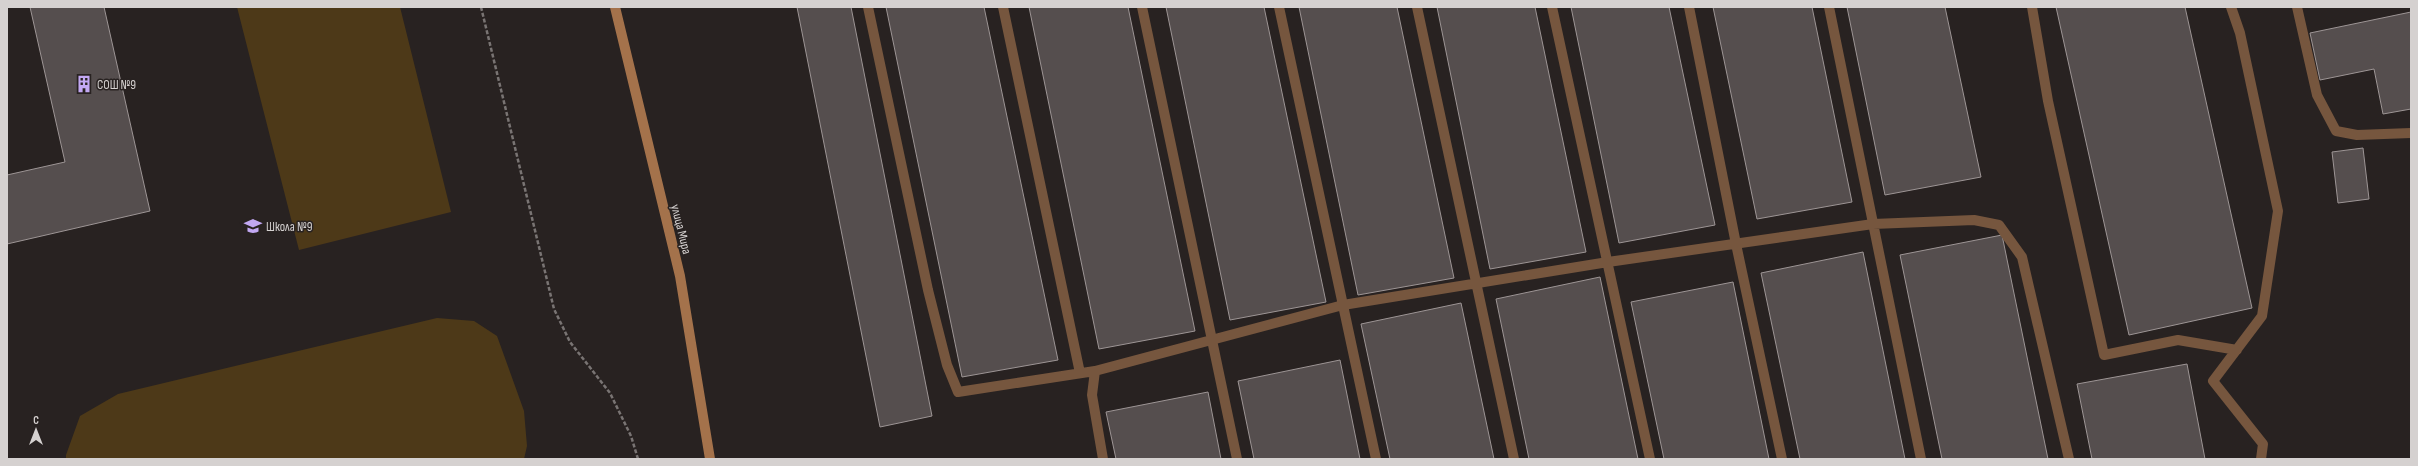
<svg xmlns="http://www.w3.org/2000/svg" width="2418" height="466" font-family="'Sofia Sans Condensed',sans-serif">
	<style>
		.green { fill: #4d3918 }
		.building { fill: #554e4e; stroke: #9d9595 }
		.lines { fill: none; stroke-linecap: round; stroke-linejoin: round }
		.path { stroke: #797473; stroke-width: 2.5; stroke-dasharray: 4 2; stroke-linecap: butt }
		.service { stroke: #76563e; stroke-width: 10 }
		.secondary { stroke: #a4724b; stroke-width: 10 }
		.labels { text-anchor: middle; stroke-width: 3; stroke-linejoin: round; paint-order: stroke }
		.poi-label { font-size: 13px; fill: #d5d1d0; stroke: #282221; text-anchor: start }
		.street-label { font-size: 13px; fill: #d5d1d0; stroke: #282221 }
	</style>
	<rect width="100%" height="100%" fill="#282221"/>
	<!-- green -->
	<path class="green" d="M237,7H400L451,212L299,250Z
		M437,318L474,321L497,336L524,411L527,446L524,459H66V455L80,416L118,394Z"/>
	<!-- building -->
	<path class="building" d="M30,7H104L150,211L7,244V175L65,162Z
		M797,7H851L932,416L880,427Z
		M886,7H984L1058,360L962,377Z
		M1029,7H1128L1195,331L1099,349Z
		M1166,7H1264L1326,302L1230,320Z
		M1299,7H1397L1454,278L1358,295Z
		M1437,7H1535L1586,252L1490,269Z
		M1571,7H1669L1715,225L1619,243Z
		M1713,7H1812L1852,202L1757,219Z
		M1847,7H1945L1981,177L1885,195Z
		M2056,7H2185L2252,308L2129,335Z
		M2411,12V109L2383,114L2374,69L2320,80L2310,33Z
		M2363,148L2369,199L2338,203L2332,152Z
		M2002,235L2048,459H1942L1900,255Z
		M1863,252L1905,459H1800L1761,273Z
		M1600,277L1638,459H1529L1496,299Z
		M1733,282L1769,459H1664L1631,302Z
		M1461,303L1494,459H1390L1361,324Z
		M1340,360L1360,459H1254L1238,381Z
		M2187,364L2205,459H2092L2077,384Z
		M1208,392L1221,459H1116L1106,412Z"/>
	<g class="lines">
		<!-- path -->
		<path class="path" d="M481,7L554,309L570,342L610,393L631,436L638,459"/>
		<!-- service -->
		<path class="service" d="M868,7L928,290L947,365L958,392L1095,371L1343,305L1608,262L1873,224L1974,220L1999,225L2022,257L2069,459
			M1003,7L1080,373
			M1142,7L1237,459
			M1279,7L1376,459
			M1417,7L1514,459
			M1552,7L1650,459
			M1689,7L1736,244L1782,459
			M1829,7L1921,459
			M2032,7L2048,101L2104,355L2178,340L2237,350
			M2231,7L2240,33L2278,211L2262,316L2213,381L2263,444L2261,459
			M2297,7L2317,95L2336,131L2357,135L2411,133
			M1095,371L1092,395L1103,459"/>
		<!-- secondary -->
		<path class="secondary" d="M615,7L680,276L710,459"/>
	</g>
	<!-- icons -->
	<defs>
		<g id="building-bare" transform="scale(1.38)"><path d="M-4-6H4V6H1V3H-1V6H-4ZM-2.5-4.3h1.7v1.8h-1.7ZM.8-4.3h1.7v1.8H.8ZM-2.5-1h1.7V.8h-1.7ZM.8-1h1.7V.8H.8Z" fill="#c2a8f3" stroke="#282221" stroke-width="2.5" paint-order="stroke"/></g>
		<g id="school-bare" transform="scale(1.38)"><path d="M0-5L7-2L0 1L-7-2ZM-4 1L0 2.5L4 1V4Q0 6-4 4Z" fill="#c2a8f3" stroke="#282221" stroke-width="2.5" paint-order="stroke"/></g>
	</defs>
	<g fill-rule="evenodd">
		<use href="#building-bare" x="84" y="84"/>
		<use href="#school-bare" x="253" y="226"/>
	</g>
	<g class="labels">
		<!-- poi labels -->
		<g class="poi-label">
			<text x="97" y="89">СОШ №9</text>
			<text x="266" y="231">Школа №9</text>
		</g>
		<!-- street labels -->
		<g class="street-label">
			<text transform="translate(682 229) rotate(76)" y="5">улица Мира</text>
		</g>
	</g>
	<!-- border -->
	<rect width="2418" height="466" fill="none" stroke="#d5d1d0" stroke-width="16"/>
	<!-- north arrow -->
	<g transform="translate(36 430)" stroke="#282221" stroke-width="3" paint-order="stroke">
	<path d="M0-3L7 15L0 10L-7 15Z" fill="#d5d1d0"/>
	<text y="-6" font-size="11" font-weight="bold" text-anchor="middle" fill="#d5d1d0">С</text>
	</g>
</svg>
